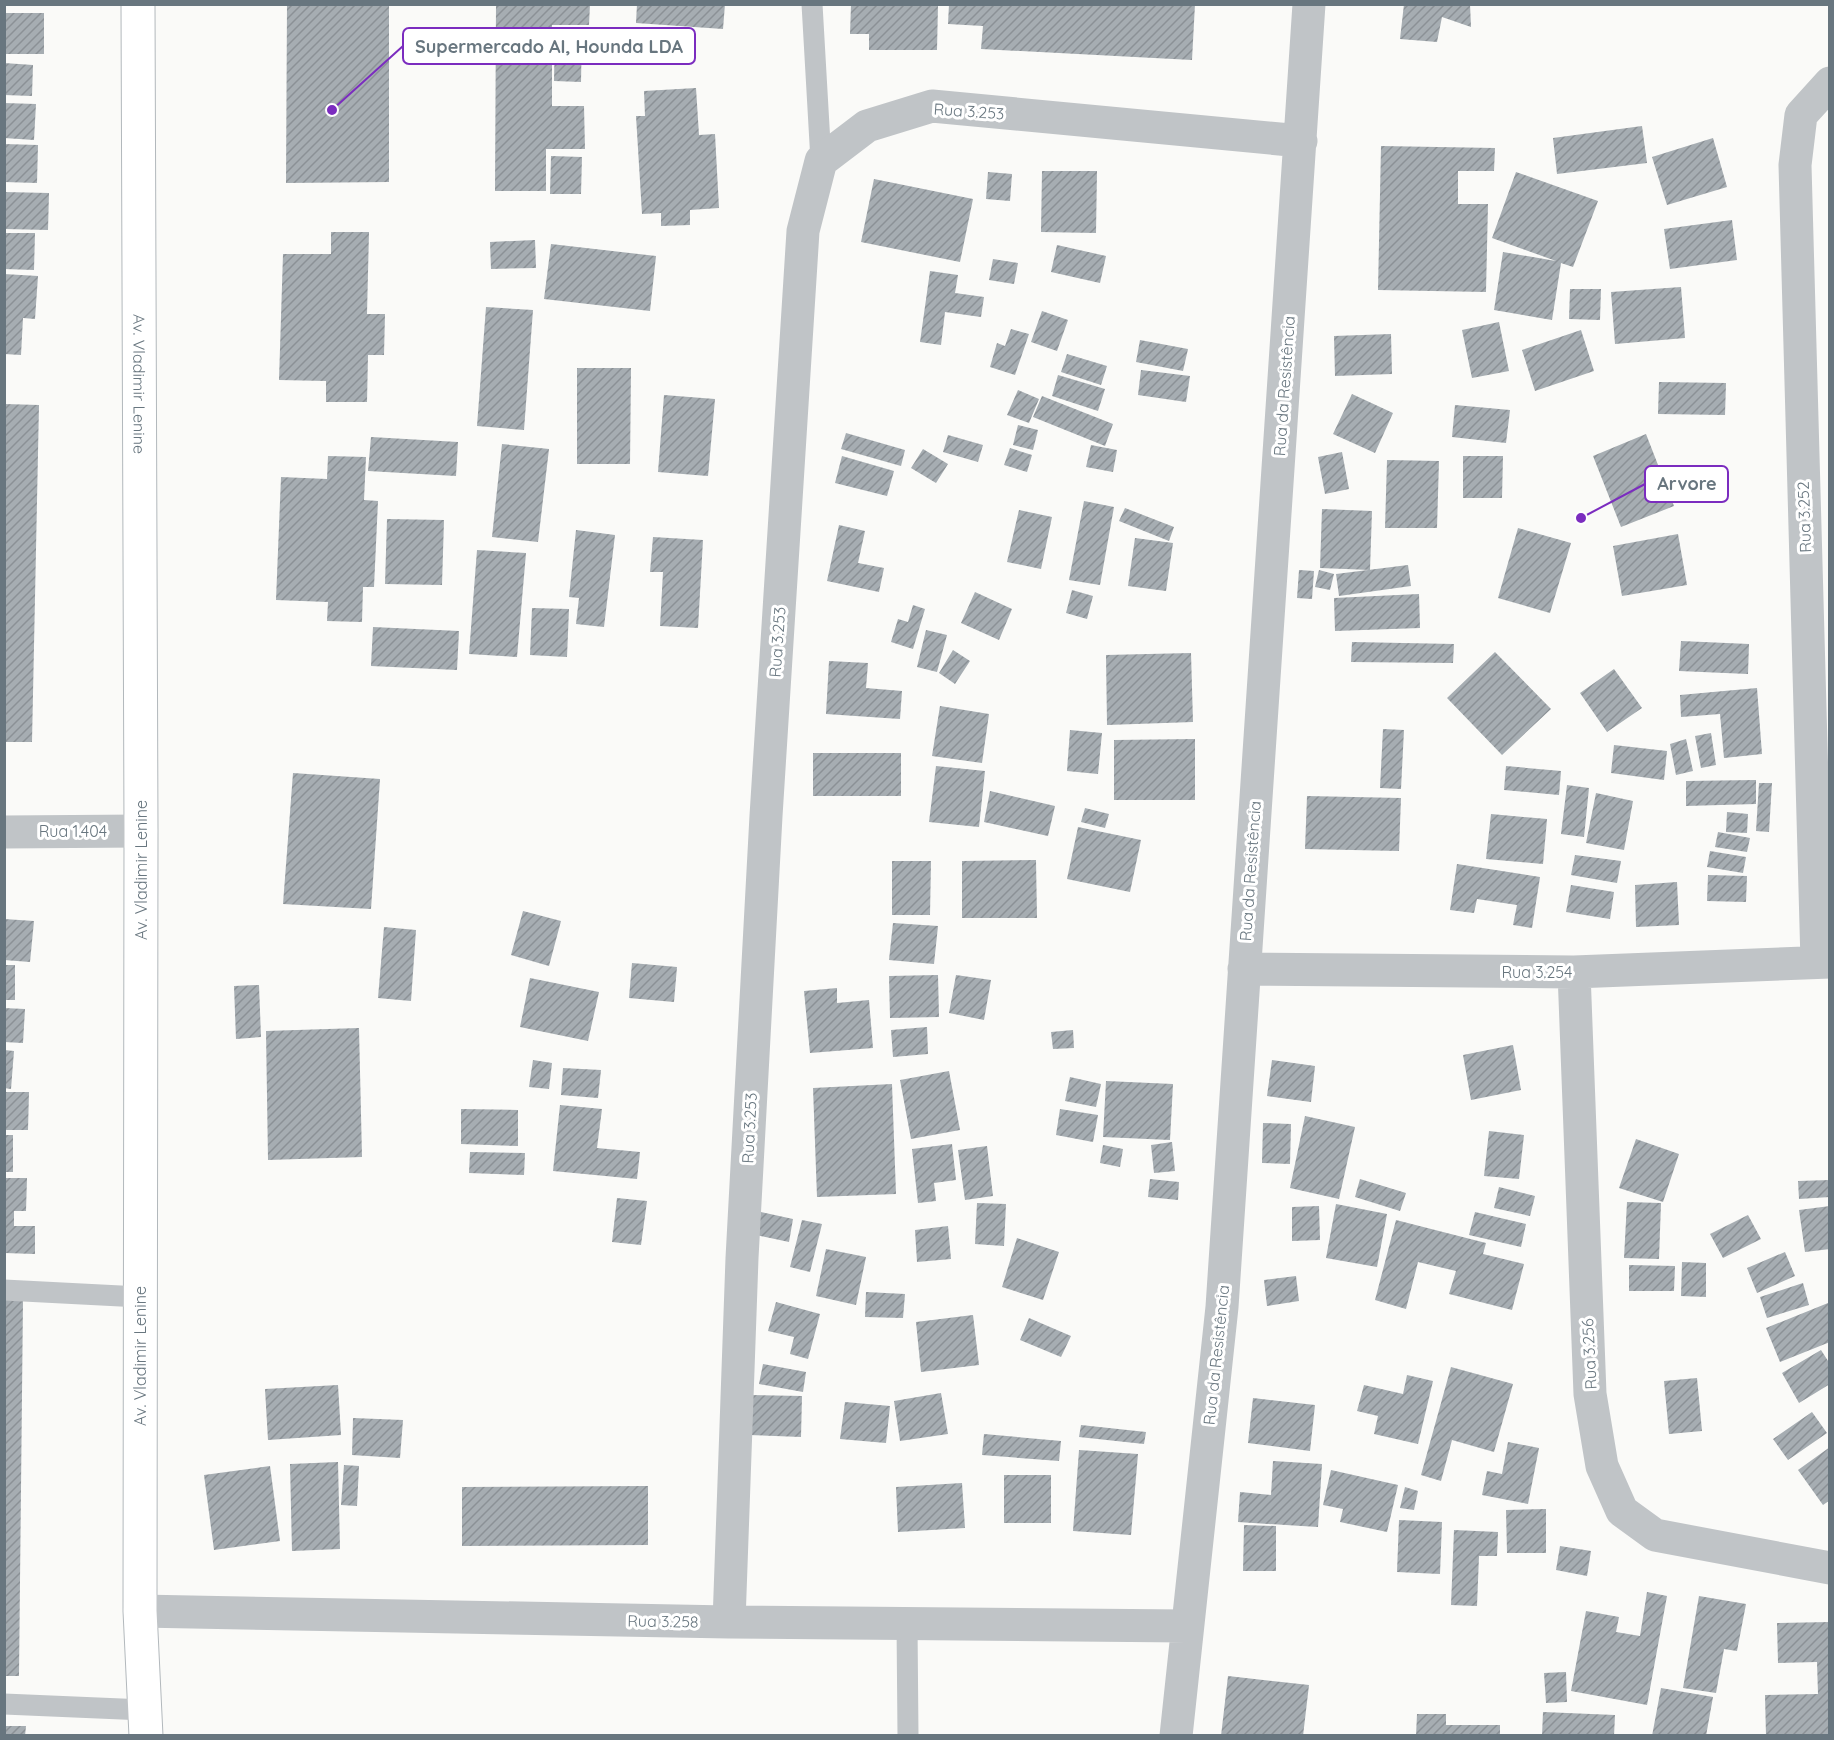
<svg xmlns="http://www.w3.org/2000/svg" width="1834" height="1740" font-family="Quicksand,sans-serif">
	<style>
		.building { fill: url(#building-hatch) }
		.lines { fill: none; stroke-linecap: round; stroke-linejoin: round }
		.secondary-casing { stroke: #b2b8bc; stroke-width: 35 }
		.lane { stroke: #c0c4c7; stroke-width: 21 }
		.street { stroke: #c0c4c7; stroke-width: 33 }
		.secondary { stroke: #fff; stroke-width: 33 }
		.labels { text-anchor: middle; stroke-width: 6; stroke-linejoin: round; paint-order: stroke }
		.street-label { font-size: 16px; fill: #68767f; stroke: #fff }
		.leader { fill: none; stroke: #7b2cbf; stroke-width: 2 }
		.callout-dot { fill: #7b2cbf; stroke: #fff; stroke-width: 2 }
		.callout { fill: #fff; stroke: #7b2cbf; stroke-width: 2 }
		.callout-label { font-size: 18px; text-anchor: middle; font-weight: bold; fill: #68767f }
	</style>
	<defs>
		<pattern id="building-hatch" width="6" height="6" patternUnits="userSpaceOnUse" patternTransform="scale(1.5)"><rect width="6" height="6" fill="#a6adb2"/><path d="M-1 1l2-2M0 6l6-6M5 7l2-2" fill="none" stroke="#8b9196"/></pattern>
	</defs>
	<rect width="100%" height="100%" fill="#fafaf8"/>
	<!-- building -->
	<path class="building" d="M287,4H389V182L286,183Z
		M496,4H590L589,25H552V106H584L585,149H546V191H495Z
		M637,4H725L723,29L636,23Z
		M949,4H1195L1192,60L981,49L983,26L948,24Z
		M1404,4H1470L1471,27L1442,17L1437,42L1400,39Z
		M851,5H938L937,50H869V34H850Z
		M4,13H44V54H4Z
		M555,28L582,29L581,82L554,81Z
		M4,63L33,65L32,96L4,95Z
		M696,88L699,135L715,134L719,208L690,210V225L661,226V213L642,214L636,116H645L644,91Z
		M4,103L36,104L34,140L4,138Z
		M1642,126L1647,163L1557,174L1553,138Z
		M1713,138L1727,187L1667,205L1652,157Z
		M4,144L38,145L37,183L4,182Z
		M1381,146L1495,148L1494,171H1458V204H1488L1486,292L1378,290Z
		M551,156L582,157L581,194H550Z
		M1042,171H1097L1096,233L1041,232Z
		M988,172L1012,174L1010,201L986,199Z
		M1516,172L1598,201L1573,267L1561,263L1552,320L1494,310L1503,252L1556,261L1492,238Z
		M874,179L973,199L960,262L861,242Z
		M4,192L49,193L48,230L4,229Z
		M1732,220L1737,260L1670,269L1664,229Z
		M331,232H369L367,314H385L384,355H368L367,402H326V381L279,380L283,254H331Z
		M4,233H35L34,270L4,269Z
		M535,240L536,268L491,269L490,242Z
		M551,244L656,256L650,311L544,299Z
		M1057,245L1106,256L1100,283L1051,272Z
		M993,259L1018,263L1014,284L989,280Z
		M930,271L958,275L955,293L984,297L981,317L945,312L941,345L920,342Z
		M4,274L38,276L35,319L23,318L21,355L4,354Z
		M1681,287L1685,338L1615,344L1611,292Z
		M1570,289H1601L1600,320L1569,319Z
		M486,307L533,310L524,430L477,426Z
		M1042,311L1068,320L1057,351L1031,342Z
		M1499,322L1509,371L1472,378L1462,330Z
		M1011,329L1029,334L1015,375L990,367L997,343L1005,346Z
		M1581,330L1594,371L1535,391L1522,350Z
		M1391,334L1392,374L1335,376L1334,336Z
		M1140,340L1188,349L1183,371L1136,362Z
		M1067,354L1107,366L1101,385L1061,372Z
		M577,368H631L630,464H577Z
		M1141,370L1190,376L1186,402L1138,395Z
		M1058,375L1105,389L1098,411L1052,396Z
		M1659,382L1726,383L1725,415L1658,414Z
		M1018,390L1039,399L1029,423L1007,415Z
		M1352,394L1393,413L1375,453L1333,434Z
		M664,395L715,399L708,476L658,472Z
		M1042,396L1113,424L1105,446L1033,417Z
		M5,404L39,405L32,742H5Z
		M1455,405L1510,410L1506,443L1452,437Z
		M1018,425L1038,430L1033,450L1013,445Z
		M846,433L905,450L901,466L841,449Z
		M1646,434L1674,506L1621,527L1593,456Z
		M948,435L983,445L978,462L943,452Z
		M371,437L458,442L456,476L368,471Z
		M502,444L549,449L538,542L492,537Z
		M1091,445L1117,450L1113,472L1086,467Z
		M1010,448L1032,455L1027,472L1004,465Z
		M923,449L948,464L936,483L911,468Z
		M1342,452L1349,489L1325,494L1318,457Z
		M328,456L366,457L364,500L378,501L374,587H363L362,622L327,621L328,602L276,600L281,477L327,479Z
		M842,456L894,471L887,496L835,483Z
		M1463,456H1503L1502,498H1463Z
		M1387,460L1439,461L1437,528H1385Z
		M1084,501L1114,507L1100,585L1069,580Z
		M1125,508L1174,527L1169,541L1119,521Z
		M1322,509L1372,511L1370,570L1320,568Z
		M1019,510L1052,517L1041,569L1007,562Z
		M387,519L444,520L442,585L385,584Z
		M839,525L865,531L858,563L884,568L879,592L827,581Z
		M1518,528L1571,543L1550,613L1498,598Z
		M576,530L615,535L604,627L576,624L579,598L569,597Z
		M1678,534L1687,585L1622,596L1613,546Z
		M653,537L703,540L698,628L660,626L663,572H650Z
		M1135,538L1173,543L1166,591L1128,586Z
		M477,550L526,553L517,657L469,654Z
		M1408,565L1411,586L1339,596L1336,574Z
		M1299,570L1314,571L1312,599L1297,598Z
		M1319,570L1334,574L1330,590L1315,587Z
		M1072,590L1093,596L1087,619L1066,613Z
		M975,592L1012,609L999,640L961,623Z
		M1419,594L1420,628L1335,631L1334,598Z
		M913,605L925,609L913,649L891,642L898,619L908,622Z
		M532,608L569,609L567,657L530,655Z
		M373,627L459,631L457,670L371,666Z
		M926,630L947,635L937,672L917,667Z
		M1681,641L1749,644L1748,674L1679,671Z
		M1352,642L1454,644L1453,663L1351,662Z
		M953,650L970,661L955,684L939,673Z
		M1495,652L1551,709L1502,755L1447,698Z
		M1191,653L1193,722L1107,725L1106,655Z
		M829,661L868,663L866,688L902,691L900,719L826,714Z
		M1614,669L1642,708L1607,732L1580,693Z
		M1757,688L1762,754L1724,758L1720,714L1681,717L1680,695Z
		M940,706L989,714L982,763L932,756Z
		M1383,729L1404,730L1401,789L1380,788Z
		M1070,730L1102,733L1098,774L1067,771Z
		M1711,733L1716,765L1701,768L1695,736Z
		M1195,739V800H1114V740Z
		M1686,739L1693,771L1676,775L1670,744Z
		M1614,745L1667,751L1664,780L1611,773Z
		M813,753H901V796H813Z
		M936,766L985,771L979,827L929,822Z
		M1506,766L1561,771L1559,795L1504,790Z
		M293,773L380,779L371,909L283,904Z
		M1756,780V804L1686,806V781Z
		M1759,783H1772L1769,832L1756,831Z
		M1567,785L1589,788L1584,837L1561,834Z
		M990,791L1055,806L1048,836L984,822Z
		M1596,793L1633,801L1624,850L1586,843Z
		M1307,796L1401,798L1399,851L1305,849Z
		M1085,808L1109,814L1105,828L1081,822Z
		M1727,812L1748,814L1747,833L1726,832Z
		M1491,814L1547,819L1543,864L1486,859Z
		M1078,827L1141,840L1130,892L1067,879Z
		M1718,832L1750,838L1747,852L1715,847Z
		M1710,851L1746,857L1743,873L1707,867Z
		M1575,855L1621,861L1617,883L1571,875Z
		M1036,860L1037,918H962V861Z
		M892,861H931L930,915H892Z
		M1457,864L1540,877L1532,928L1513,925L1517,905L1477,899L1474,913L1450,910Z
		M1708,875L1747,876L1746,902L1707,901Z
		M1677,882L1679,925L1636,927L1635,885Z
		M1571,885L1614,892L1610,919L1566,912Z
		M523,911L561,921L549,966L511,955Z
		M4,919L34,921L30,962L4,960Z
		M893,923L938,926L934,964L889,960Z
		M384,927L416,930L411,1001L378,998Z
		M632,963L677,967L674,1002L629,998Z
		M4,965H15V1000H4Z
		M938,975L939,1017L890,1018L889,976Z
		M956,975L991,980L984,1020L949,1013Z
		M530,978L599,992L588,1041L520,1027Z
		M259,985L261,1037L236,1039L234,986Z
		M837,988V1003L869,1000L873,1048L810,1053L804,991Z
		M4,1008L25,1009L23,1043L4,1042Z
		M927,1027L928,1054L893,1057L891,1030Z
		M359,1028L362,1157L268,1160L266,1031Z
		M1073,1030L1074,1048L1053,1049L1051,1032Z
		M1513,1045L1521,1090L1471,1100L1463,1055Z
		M4,1050L14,1051L11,1089L4,1088Z
		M533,1060L552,1063L549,1089L529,1087Z
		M1272,1060L1315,1066L1311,1102L1267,1096Z
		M563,1068L601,1070L598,1098L561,1095Z
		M949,1071L960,1130L911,1139L900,1080Z
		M1070,1077L1101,1084L1096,1107L1065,1101Z
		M1106,1081L1173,1084L1170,1140L1103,1137Z
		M892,1084L896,1194L817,1197L813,1088Z
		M4,1092H29L28,1130H4Z
		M560,1105L602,1109L597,1148L640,1152L637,1179L553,1171Z
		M461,1109L518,1110V1146L461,1144Z
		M1060,1109L1098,1115L1093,1142L1056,1135Z
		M1305,1116L1355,1127L1339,1199L1290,1188Z
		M1263,1123L1291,1124L1290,1164L1262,1163Z
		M1489,1131L1524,1135L1519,1179L1484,1176Z
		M4,1135H13V1172H4Z
		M1636,1139L1679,1154L1663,1202L1619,1188Z
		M1172,1142L1175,1171L1154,1173L1151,1145Z
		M952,1144L956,1180L934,1183L936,1201L918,1203L912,1149Z
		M1103,1145L1123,1149L1120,1167L1100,1163Z
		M987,1146L993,1196L965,1200L958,1150Z
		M470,1152L525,1153L524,1175L469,1173Z
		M4,1178H27L26,1211H14V1226H35V1254L4,1253Z
		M1150,1179L1179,1182L1178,1200L1148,1197Z
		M1360,1179L1406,1193L1400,1211L1355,1197Z
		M1830,1180V1197L1799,1199L1798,1181Z
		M1499,1187L1535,1196L1530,1216L1494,1208Z
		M617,1198L647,1201L641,1245L612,1242Z
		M1627,1202L1661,1203L1659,1259L1624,1258Z
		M977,1203L1006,1204L1004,1246L975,1244Z
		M1336,1204L1387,1214L1377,1267L1326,1258Z
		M1319,1206L1320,1240L1292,1241V1207Z
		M1830,1206V1249L1805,1252L1799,1210Z
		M761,1212L793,1219L789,1242L756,1235Z
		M1475,1212L1526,1224L1521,1247L1469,1235Z
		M1748,1215L1761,1239L1723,1258L1710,1234Z
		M802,1220L822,1224L810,1272L790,1267Z
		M1396,1220L1486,1243L1483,1254L1524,1264L1512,1310L1449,1294L1456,1271L1418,1262L1406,1309L1375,1300Z
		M948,1226L951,1259L917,1262L915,1230Z
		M1017,1238L1059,1252L1043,1300L1002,1287Z
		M826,1249L866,1257L856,1305L816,1296Z
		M1785,1252L1795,1276L1757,1293L1747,1268Z
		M1682,1262L1706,1263V1297L1681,1296Z
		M1629,1265L1675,1266L1674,1291H1629Z
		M1296,1276L1299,1301L1267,1306L1264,1280Z
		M1803,1283L1809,1305L1767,1318L1760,1297Z
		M866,1292L905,1294L903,1318L865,1317Z
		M4,1300H23L19,1676H4Z
		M776,1302L820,1314L808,1359L790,1354L794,1337L768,1331Z
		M1828,1303L1830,1308V1342L1780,1362L1766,1328Z
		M973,1315L979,1365L921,1372L916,1322Z
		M1029,1318L1071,1336L1061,1357L1020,1340Z
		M1821,1350L1830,1364V1384L1799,1403L1782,1373Z
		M763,1364L806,1372L803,1392L759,1384Z
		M1451,1367L1513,1384L1494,1452L1452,1440L1441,1481L1421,1475Z
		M1407,1375L1433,1381L1418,1444L1374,1434L1378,1416L1357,1411L1364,1385L1403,1394Z
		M1697,1378L1702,1431L1669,1434L1664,1381Z
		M338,1385L341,1435L268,1440L265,1389Z
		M941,1393L948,1434L900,1441L894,1401Z
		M749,1395L802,1396L801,1437L748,1435Z
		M1253,1398L1315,1405L1310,1451L1248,1443Z
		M845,1402L890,1406L886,1443L840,1439Z
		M1812,1412L1827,1433L1788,1460L1773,1439Z
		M353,1418L403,1420L400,1458L352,1455Z
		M1081,1425L1146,1432L1144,1444L1079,1437Z
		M984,1434L1061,1441L1059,1461L982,1455Z
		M1508,1442L1539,1448L1528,1504L1482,1495L1487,1471L1502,1474Z
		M1830,1447V1500L1823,1505L1798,1470Z
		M1079,1450L1138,1454L1131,1535L1073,1531Z
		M1273,1461L1322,1464L1318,1527L1238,1522L1240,1492L1271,1495Z
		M338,1462L340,1549L292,1551L290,1464Z
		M344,1465L359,1466L357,1506L341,1505Z
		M270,1466L280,1541L214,1550L204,1475Z
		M1331,1470L1398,1485L1387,1532L1340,1522L1343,1509L1323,1505Z
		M1004,1475H1051V1523H1004Z
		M962,1483L965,1528L898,1532L896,1487Z
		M648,1486V1545L462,1546V1487Z
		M1405,1487L1418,1491L1414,1510L1400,1508Z
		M1546,1509V1553H1507L1506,1510Z
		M1399,1520L1442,1522L1440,1574L1397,1572Z
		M1244,1525L1276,1526V1571H1243Z
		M1454,1530L1498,1532L1497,1556H1479L1477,1606L1451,1605Z
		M1560,1546L1591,1551L1587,1576L1556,1570Z
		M1647,1592L1667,1596L1647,1705L1571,1691L1586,1611L1619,1617L1616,1632L1640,1636Z
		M1699,1596L1746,1604L1737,1651L1724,1649L1716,1693L1683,1688Z
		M1830,1622V1736H1766L1765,1695L1818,1694L1817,1662L1778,1663L1777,1623Z
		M1566,1672L1567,1702L1546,1703L1544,1673Z
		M1228,1676L1309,1685L1303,1736H1221Z
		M1661,1688L1713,1697L1706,1736H1652Z
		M1543,1712L1615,1715L1614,1736H1542Z
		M1417,1714H1446V1725H1500V1736H1416Z
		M4,1726H26L25,1736H4Z"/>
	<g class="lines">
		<!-- secondary casing -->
		<g class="secondary-casing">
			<g id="secondary">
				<path id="s1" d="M138,4L141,831L140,1611L146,1736"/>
			</g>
		</g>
		<!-- lane -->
		<path class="lane" d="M812,4L821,161
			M4,1290L140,1297
			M907,1623L908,1736
			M4,1704L145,1710"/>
		<!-- street -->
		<path class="street" d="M4,832L141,831
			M1817,962L1795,165L1801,115L1830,83
			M1244,969L1574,972L1830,962
			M1574,972L1590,1394L1602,1466L1622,1511L1655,1535L1830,1568
			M140,1611L729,1622L1187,1626
			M729,1622L742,1258L766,816L803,231L821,161L867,126L932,106L1301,141
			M1176,1736L1222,1307L1309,4"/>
		<!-- secondary -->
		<use href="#secondary" class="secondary"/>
	</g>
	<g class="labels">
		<!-- street labels -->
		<g class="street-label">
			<text transform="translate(969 111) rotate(4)" y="6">Rua 3.253</text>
			<text dy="6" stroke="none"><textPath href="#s1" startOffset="380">Av. Vladimir Lenine</textPath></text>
			<text transform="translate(1284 386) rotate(-86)" y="6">Rua da Resistência</text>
			<text transform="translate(1804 517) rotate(-92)" y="6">Rua 3.252</text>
			<text transform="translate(777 642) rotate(-86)" y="6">Rua 3.253</text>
			<text x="73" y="837">Rua 1.404</text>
			<text transform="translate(141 870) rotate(-90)" y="6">Av. Vladimir Lenine</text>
			<text transform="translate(1250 871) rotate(-86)" y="6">Rua da Resistência</text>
			<text x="1537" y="978">Rua 3.254</text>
			<text transform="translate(749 1128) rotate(-87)" y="6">Rua 3.253</text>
			<text transform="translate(1589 1354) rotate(-93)" y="6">Rua 3.256</text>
			<text transform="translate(1216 1355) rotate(-84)" y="6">Rua da Resistência</text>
			<text transform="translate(140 1356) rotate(-90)" y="6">Av. Vladimir Lenine</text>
			<text transform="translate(663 1621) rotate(1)" y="6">Rua 3.258</text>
		</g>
	</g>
	<!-- callouts -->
	<path class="leader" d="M332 110L403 46M1581 518L1645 484"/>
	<g class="callout-dot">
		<circle cx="332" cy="110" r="6"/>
		<circle cx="1581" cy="518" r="6"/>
	</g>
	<g class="callout">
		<rect x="403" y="28" width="292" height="36" rx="6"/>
		<rect x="1645" y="466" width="83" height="36" rx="6"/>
	</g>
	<g class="callout-label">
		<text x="549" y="53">Supermercado AI, Hounda LDA</text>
		<text x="1687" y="490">Arvore</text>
	</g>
	<!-- border -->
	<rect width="1834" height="1740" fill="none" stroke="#68767f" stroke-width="12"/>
</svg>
